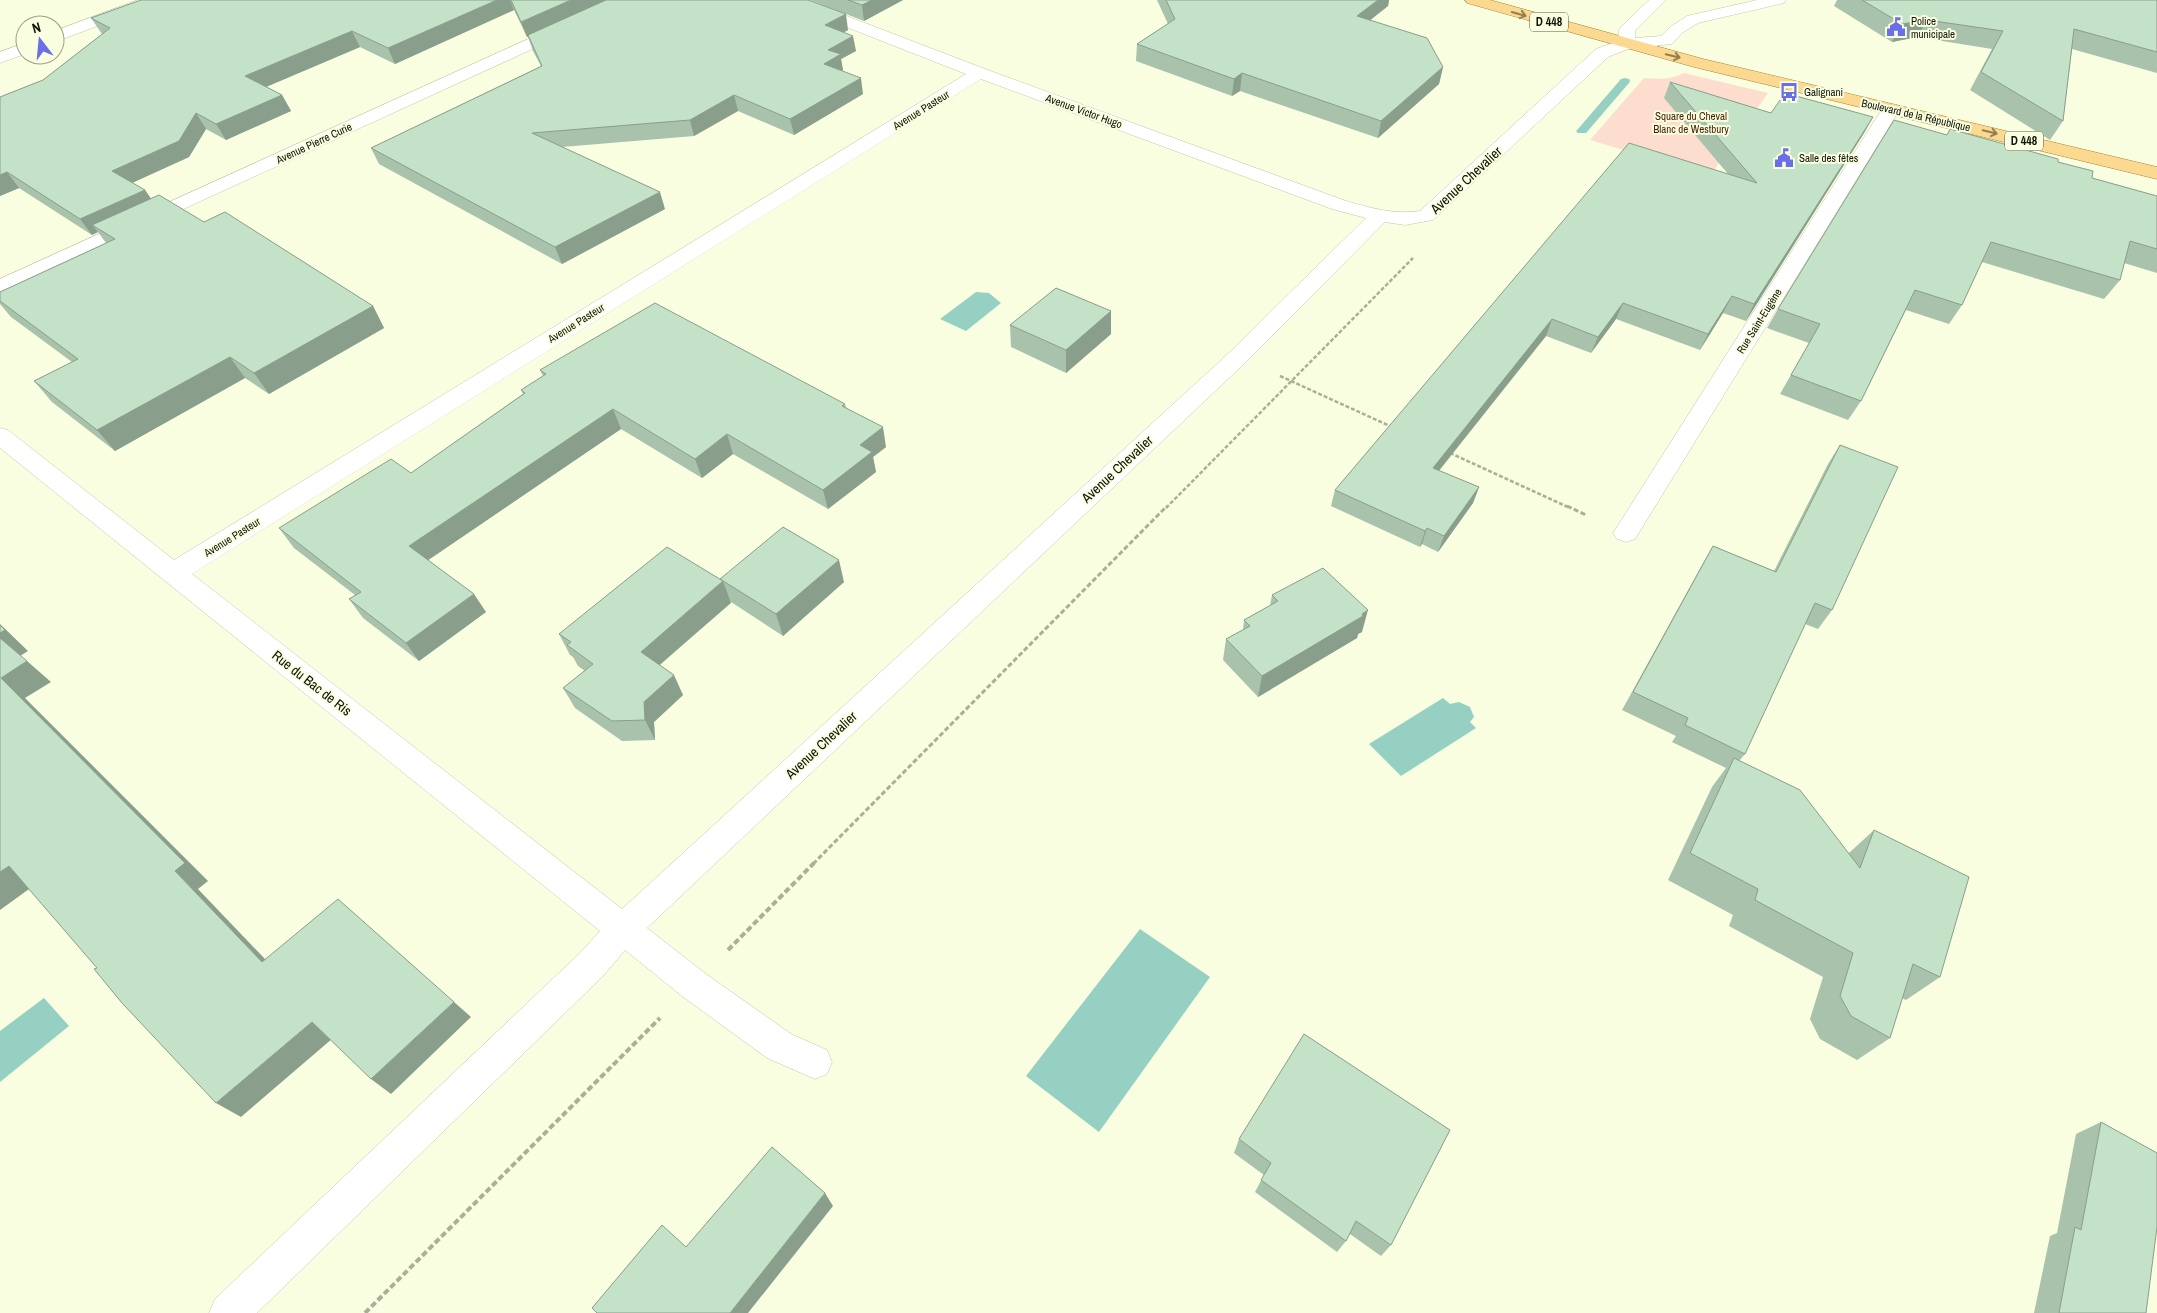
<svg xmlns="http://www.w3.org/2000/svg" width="2157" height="1313" font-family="'Archivo Narrow',sans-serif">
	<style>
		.green { fill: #fddece }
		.water { fill: #95d0c3 }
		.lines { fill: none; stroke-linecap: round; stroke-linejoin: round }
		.stream { fill: #95d0c3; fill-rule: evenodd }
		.minor-casing { stroke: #c1c7a3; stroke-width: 1 }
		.major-casing { stroke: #a78331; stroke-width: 1 }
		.path-far2 { stroke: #abaf98; stroke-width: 2.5; stroke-dasharray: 4 2; stroke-linecap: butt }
		.path-far1 { stroke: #abaf98; stroke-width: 3; stroke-dasharray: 5 2.5; stroke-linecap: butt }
		.path { stroke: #abaf98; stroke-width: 4; stroke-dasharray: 6 3; stroke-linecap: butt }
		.minor { fill: #fff; fill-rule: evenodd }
		.major { fill: #fbd991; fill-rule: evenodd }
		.wall { fill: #a9c2ab }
		.shaded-wall { fill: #899e8b }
		.building { fill: #c4e2c7; stroke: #899e8b }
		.oneway { stroke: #928052 }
		.labels { text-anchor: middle; stroke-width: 4; stroke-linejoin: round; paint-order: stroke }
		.far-poi-label { font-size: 11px; fill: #111306; stroke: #f9fee1; text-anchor: start }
		.far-street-label { font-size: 11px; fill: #111306; stroke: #f9fee1 }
		.far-park-label { font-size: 11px; fill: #481e03; stroke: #f9fee1 }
		.shield { fill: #f9fee1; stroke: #575a48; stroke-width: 1 }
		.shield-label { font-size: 12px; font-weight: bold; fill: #111306 }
		.street-label { font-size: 14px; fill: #111306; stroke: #f9fee1 }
	</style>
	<rect width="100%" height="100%" fill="#f9fee1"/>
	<!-- green -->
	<path class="green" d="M1684,73L1768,93L1710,176L1590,140L1644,78C1658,79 1671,80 1684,73Z"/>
	<!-- water -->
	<path class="water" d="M976,292L989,293L1001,303L966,331L940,319Z
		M1443,698L1450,704L1459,702L1470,707L1474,717L1470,722L1476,728L1401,776L1369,744Z
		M1140,929L1210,977L1099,1132L1026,1076Z
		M44,998L69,1026L0,1082V1031Z"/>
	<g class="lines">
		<!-- stream -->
		<path class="stream" d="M1625,78L1629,79L1630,81L1629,83L1586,133H1578L1576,131L1578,129L1621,79Z"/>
		<!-- minor casing -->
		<g class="minor-casing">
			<path id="minor" d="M138,0H160L158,3L55,42V31Z
				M614,0H635L633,3L0,293V279Z
				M783,0H805L985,69L1346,201C1371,208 1394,215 1420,211L1596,49L1618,41L1619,30L1621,27L1649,0H1666L1635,31V38L1661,36L1670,27L1687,16L1757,0H1786L1784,3L1698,23L1682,33L1672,44L1628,49L1608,57L1433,220L1405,225L1385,222L1246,362L647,928L706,974L791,1034L827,1050L832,1062L827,1074L815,1079L767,1058L682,996L625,950L603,976L257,1313H209L215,1299L579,954L600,931L0,448V428L8,430L174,560L966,74L785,3ZM981,79L1332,209L1366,218L1230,352L622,909L192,574Z
				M25,43V54L0,63V52Z
				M1891,104L1897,105L1900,109L1635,539L1626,542L1617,539L1613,533L1617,527L1882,109L1885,105Z"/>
		</g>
		<!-- major casing -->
		<g class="major-casing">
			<path id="major" d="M1465,0H1490L1703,59L2157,167V179L1694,67L1467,3Z"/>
		</g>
		<!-- path-far2 -->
		<path class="path-far2" d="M1280,376L1392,427
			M1450,453L1570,508
			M1166,508L1413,258"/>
		<!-- path-far1 -->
		<path class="path-far1" d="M1567,506L1586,515
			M813,864L1167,506"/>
		<!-- path -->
		<path class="path" d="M728,950L814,863
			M365,1313L660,1018"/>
		<!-- minor -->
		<use href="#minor" class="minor"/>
		<!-- major -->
		<use href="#major" class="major"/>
	</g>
	<!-- wall -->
	<path class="wall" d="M141,0H808L848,30L844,32L856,51L841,59L843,70L842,71L863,94L794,135L738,111L694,136L562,147L665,209L562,264L379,164L371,148L541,66L533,51L528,37H527L514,10L395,64L360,47L266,87L282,95L291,111L226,140L206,129L189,157L132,183L145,190L151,199L204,222L373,306L384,328L269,394L245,378L115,451L52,402L34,381L72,362L11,317L0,304V292L106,243L98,232L92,235L19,188L0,196V97L43,80L102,34L91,18Z
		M810,0H903L864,21Z
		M1157,0H1389L1388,6L1370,20L1443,67L1439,84L1378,138L1240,91L1232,96L1136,61L1137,44L1168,24Z
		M1837,0H2157V73L2072,49L2063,121L2050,140L1970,90L1992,49L1917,37L1892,42L1834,6Z
		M1670,82L1771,113L1873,117L1864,133L1746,321L1723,313L1700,350L1616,319L1591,353L1546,336L1439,471L1479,487L1473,503L1438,552L1422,544L1420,547L1331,506L1335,490L1728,174L1664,98Z
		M1947,135L2058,162L2092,178L2157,196V273L2124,263L2120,280L2104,299L1982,262L1962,305L1949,324L1906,310L1861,401L1848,420L1780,394L1809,343L1767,328L1778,309Z
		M1111,311V334L1066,373L1011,347L1010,325Z
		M540,370L845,404L846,407L886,447L873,457L876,472L828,509L733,454L702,478L621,429L428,560L486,612L419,661L363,618L349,599L355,595L294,548L279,528L411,473L523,394L521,390L543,376Z
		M1840,445L1832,610L1818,629L1805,624L1745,754L1739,761L1849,853L1874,830L1940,977L1906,1000L1902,998L1890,1038L1857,1060L1820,1039L1810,1019L1823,977L1729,926L1733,915L1668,880L1712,787L1726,768L1672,742L1676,736L1622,710L1702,565L1713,546L1774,571L1828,464Z
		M720,579L844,582L783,636L731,602L660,665L683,695L654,722L655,740L622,741L575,708L563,688L585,671L578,666L573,657L570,655L559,634L721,580Z
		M1272,595L1362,632L1358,634L1357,638L1258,697L1223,660L1226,639L1243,630L1244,620L1270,606Z
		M2101,1122L2146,1313H2034L2050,1236L2057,1233L2076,1134Z
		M1239,1139L1391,1245L1381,1256L1350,1234L1346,1241L1337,1252L1255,1192L1264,1175L1234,1153Z"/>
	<!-- shaded-wall -->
	<path class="shaded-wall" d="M497,0H510L514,10L395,64L388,48Z
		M571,0H609L527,37L521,22Z
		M872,0H903L864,21L862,5Z
		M1378,0H1389L1388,6L1354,33L1357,16Z
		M846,14L848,30L828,41L825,25Z
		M1927,20L1917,37L1892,42L1902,24Z
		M352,31L360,47L254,92L245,76Z
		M853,36L856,51L841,59L843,70L826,79L824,64L828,50Z
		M1443,67L1439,84L1378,138L1381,121Z
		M1242,73L1240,91L1232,96L1234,79Z
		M861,78L863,94L794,135L790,119Z
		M282,95L291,111L226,140L216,124Z
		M734,95L738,111L694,136L690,120Z
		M196,113L206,129L189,157L123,187L112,171Z
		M1873,117L1864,133L1746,321L1754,304Z
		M7,172L19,188L0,196V175Z
		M145,190L156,206L92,225L98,232L92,235L80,219Z
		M660,192L665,209L562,264L555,247Z
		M1732,296L1723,313L1700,350L1708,334Z
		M1623,303L1616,319L1591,353L1598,337Z
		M373,306L384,328L269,394L254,373Z
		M1111,311V334L1066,373V350Z
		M1552,319L1546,336L1428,484L1433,468Z
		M230,357L245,378L115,451L97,430Z
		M613,409L621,429L421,565L409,546Z
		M883,427L886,447L873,457L876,472L828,509L823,490L860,445Z
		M727,434L733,454L702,478L695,459Z
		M1479,487L1473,503L1438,552L1444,536Z
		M1427,528L1422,544L1420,547L1425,531Z
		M839,560L844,582L783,636L776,614Z
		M723,581L731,603L650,673L641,652Z
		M474,594L486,612L419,661L406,643Z
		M1368,610L1362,632L1358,634L1357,638L1258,697L1262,676Z
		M0,624L28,651L20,656L0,639Z
		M27,661L51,682L25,698L208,881L198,889L284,979L262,962L175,871L1,678Z
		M674,675L683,695L654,722L655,740L645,720L644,702Z
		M9,866L36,884L0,910V872Z
		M454,1002L471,1017L391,1094L371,1079Z
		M312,1022L333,1038L241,1117L216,1103Z
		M825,1193L833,1206L748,1313H730Z"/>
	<!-- building -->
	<path class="building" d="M141,0H497L388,48L352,31L245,76L282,95L216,124L196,113L179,141L112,171L145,190L80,219L7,172L0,175V97L43,80L110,28L91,18Z
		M511,0H571L521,22Z
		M606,0H808L846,14L825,25L853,36L828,50L841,54L824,64L861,78L790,119L734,95L690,120L532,133L660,192L555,247L371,148L542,66L528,35Z
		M848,0H872L862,5Z
		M1166,0H1378L1357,16L1427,38L1443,67L1381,121L1242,73L1234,79L1137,44L1175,19Z
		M1862,0H2157V52L2074,29L2063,121L1981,72L2003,31L1927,20L1902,24Z
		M1670,82L1771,113L1785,93L1873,117L1754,304L1732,296L1708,334L1623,303L1598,337L1552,319L1433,468L1479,487L1444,536L1427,528L1425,531L1335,490L1629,143L1757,183Z
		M1894,120L1947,135L1950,129L2058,159V162L2093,171L2092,178L2157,196V249L2130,241L2120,280L1991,242L1962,305L1915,290L1861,401L1791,375L1820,324L1778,309Z
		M159,195L204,222L225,212L373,306L254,373L230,357L97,430L34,381L78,359L0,301V292L115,239L92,225Z
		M1056,288L1111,311L1066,350L1010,325Z
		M655,303L845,404L842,406L883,427L860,445L872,452L823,490L727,434L695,459L613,409L409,546L474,594L406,643L349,599L361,592L279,528L391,459L411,473L525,393L521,390L546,374L540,370Z
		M1840,445L1898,467L1832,610L1815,603L1745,754L1685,725L1688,718L1633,692L1713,546L1776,572Z
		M783,527L839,560L776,614L720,579Z
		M667,547L723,581L641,652L674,675L644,702L645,720L612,721L563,688L593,664L567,645L571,642L559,634Z
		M1323,568L1368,610L1362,614L1363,616L1262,676L1226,639L1250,626L1244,620L1278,601L1272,595Z
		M0,625L5,630L0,633Z
		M0,638L27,661L1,678L185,863L175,871L262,962L338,899L454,1002L371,1079L312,1022L216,1103L122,1003L94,969L97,968L9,866L0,872Z
		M1734,758L1800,790L1860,868L1874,830L1969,877L1940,977L1913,964L1890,1038L1851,1016L1840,996L1853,953L1755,900L1758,889L1690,853Z
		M1304,1034L1450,1130L1391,1245L1356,1221L1346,1241L1261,1180L1271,1163L1239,1139Z
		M2101,1122L2157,1153V1227L2146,1313H2059L2075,1227L2081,1230Z
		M772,1147L825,1193L730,1313H597L592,1308L662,1225L686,1247Z"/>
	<!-- one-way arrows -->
	<defs><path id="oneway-shaft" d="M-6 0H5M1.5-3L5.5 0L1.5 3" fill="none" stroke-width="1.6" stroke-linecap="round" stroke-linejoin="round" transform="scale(1.25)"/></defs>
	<g class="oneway">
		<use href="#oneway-shaft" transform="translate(1519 14) rotate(16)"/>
		<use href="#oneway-shaft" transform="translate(1673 56) rotate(14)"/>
		<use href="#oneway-shaft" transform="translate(1990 132) rotate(14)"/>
	</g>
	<!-- icons -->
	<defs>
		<g id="civic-bare" transform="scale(1.5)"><path d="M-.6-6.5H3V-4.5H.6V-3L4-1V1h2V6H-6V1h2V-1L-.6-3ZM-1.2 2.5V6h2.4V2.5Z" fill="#6a6fe8" stroke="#f9fee1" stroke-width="2.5" paint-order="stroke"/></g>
		<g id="bus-bare" transform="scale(1.5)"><path d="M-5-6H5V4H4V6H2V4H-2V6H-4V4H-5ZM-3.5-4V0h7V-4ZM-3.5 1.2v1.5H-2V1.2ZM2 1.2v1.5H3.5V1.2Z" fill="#6a6fe8" stroke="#f9fee1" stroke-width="2.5" paint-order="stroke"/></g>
	</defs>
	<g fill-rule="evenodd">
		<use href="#civic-bare" x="1896" y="27"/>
		<use href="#bus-bare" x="1789" y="92"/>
		<use href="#civic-bare" x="1784" y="158"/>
	</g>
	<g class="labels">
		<!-- far-poi labels -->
		<g class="far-poi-label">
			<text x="1911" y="25">Police<tspan x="1911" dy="13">municipale</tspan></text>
			<text x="1804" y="96">Galignani</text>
			<text x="1799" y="162">Salle des fêtes</text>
		</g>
		<!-- far-street labels -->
		<g class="far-street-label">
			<text transform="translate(921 110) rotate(-32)" y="4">Avenue Pasteur</text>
			<text transform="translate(1084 111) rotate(20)" y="4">Avenue Victor Hugo</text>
			<text transform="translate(1916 115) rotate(13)" y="4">Boulevard de la République</text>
			<text transform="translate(314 143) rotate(-25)" y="4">Avenue Pierre Curie</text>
			<text transform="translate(1759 321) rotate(-58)" y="4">Rue Saint-Eugène</text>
			<text transform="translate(576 323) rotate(-32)" y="4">Avenue Pasteur</text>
			<text transform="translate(232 537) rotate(-32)" y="4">Avenue Pasteur</text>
		</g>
		<!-- far-park labels -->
		<g class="far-park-label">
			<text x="1691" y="120">Square du Cheval<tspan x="1691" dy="13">Blanc de Westbury</tspan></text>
		</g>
		<!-- shield labels -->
		<g class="shield">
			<rect x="1530" y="12.5" width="38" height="19" rx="4"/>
			<rect x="2005" y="131.5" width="38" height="19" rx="4"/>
		</g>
		<g class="shield-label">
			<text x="1549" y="26">D 448</text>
			<text x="2024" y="145">D 448</text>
		</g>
		<!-- street labels -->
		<g class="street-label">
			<text transform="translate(1466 180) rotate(-43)" y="5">Avenue Chevalier</text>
			<text transform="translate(1117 469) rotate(-43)" y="5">Avenue Chevalier</text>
			<text transform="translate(312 683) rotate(38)" y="5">Rue du Bac de Ris</text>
			<text transform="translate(821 745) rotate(-43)" y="5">Avenue Chevalier</text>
		</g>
	</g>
	<!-- north arrow -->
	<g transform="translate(40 40) rotate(344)"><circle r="24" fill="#f9fee1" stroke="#9ca089"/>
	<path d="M0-4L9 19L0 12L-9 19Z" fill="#6a6fe8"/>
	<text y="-8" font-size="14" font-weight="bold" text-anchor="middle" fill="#111306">N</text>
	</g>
</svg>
